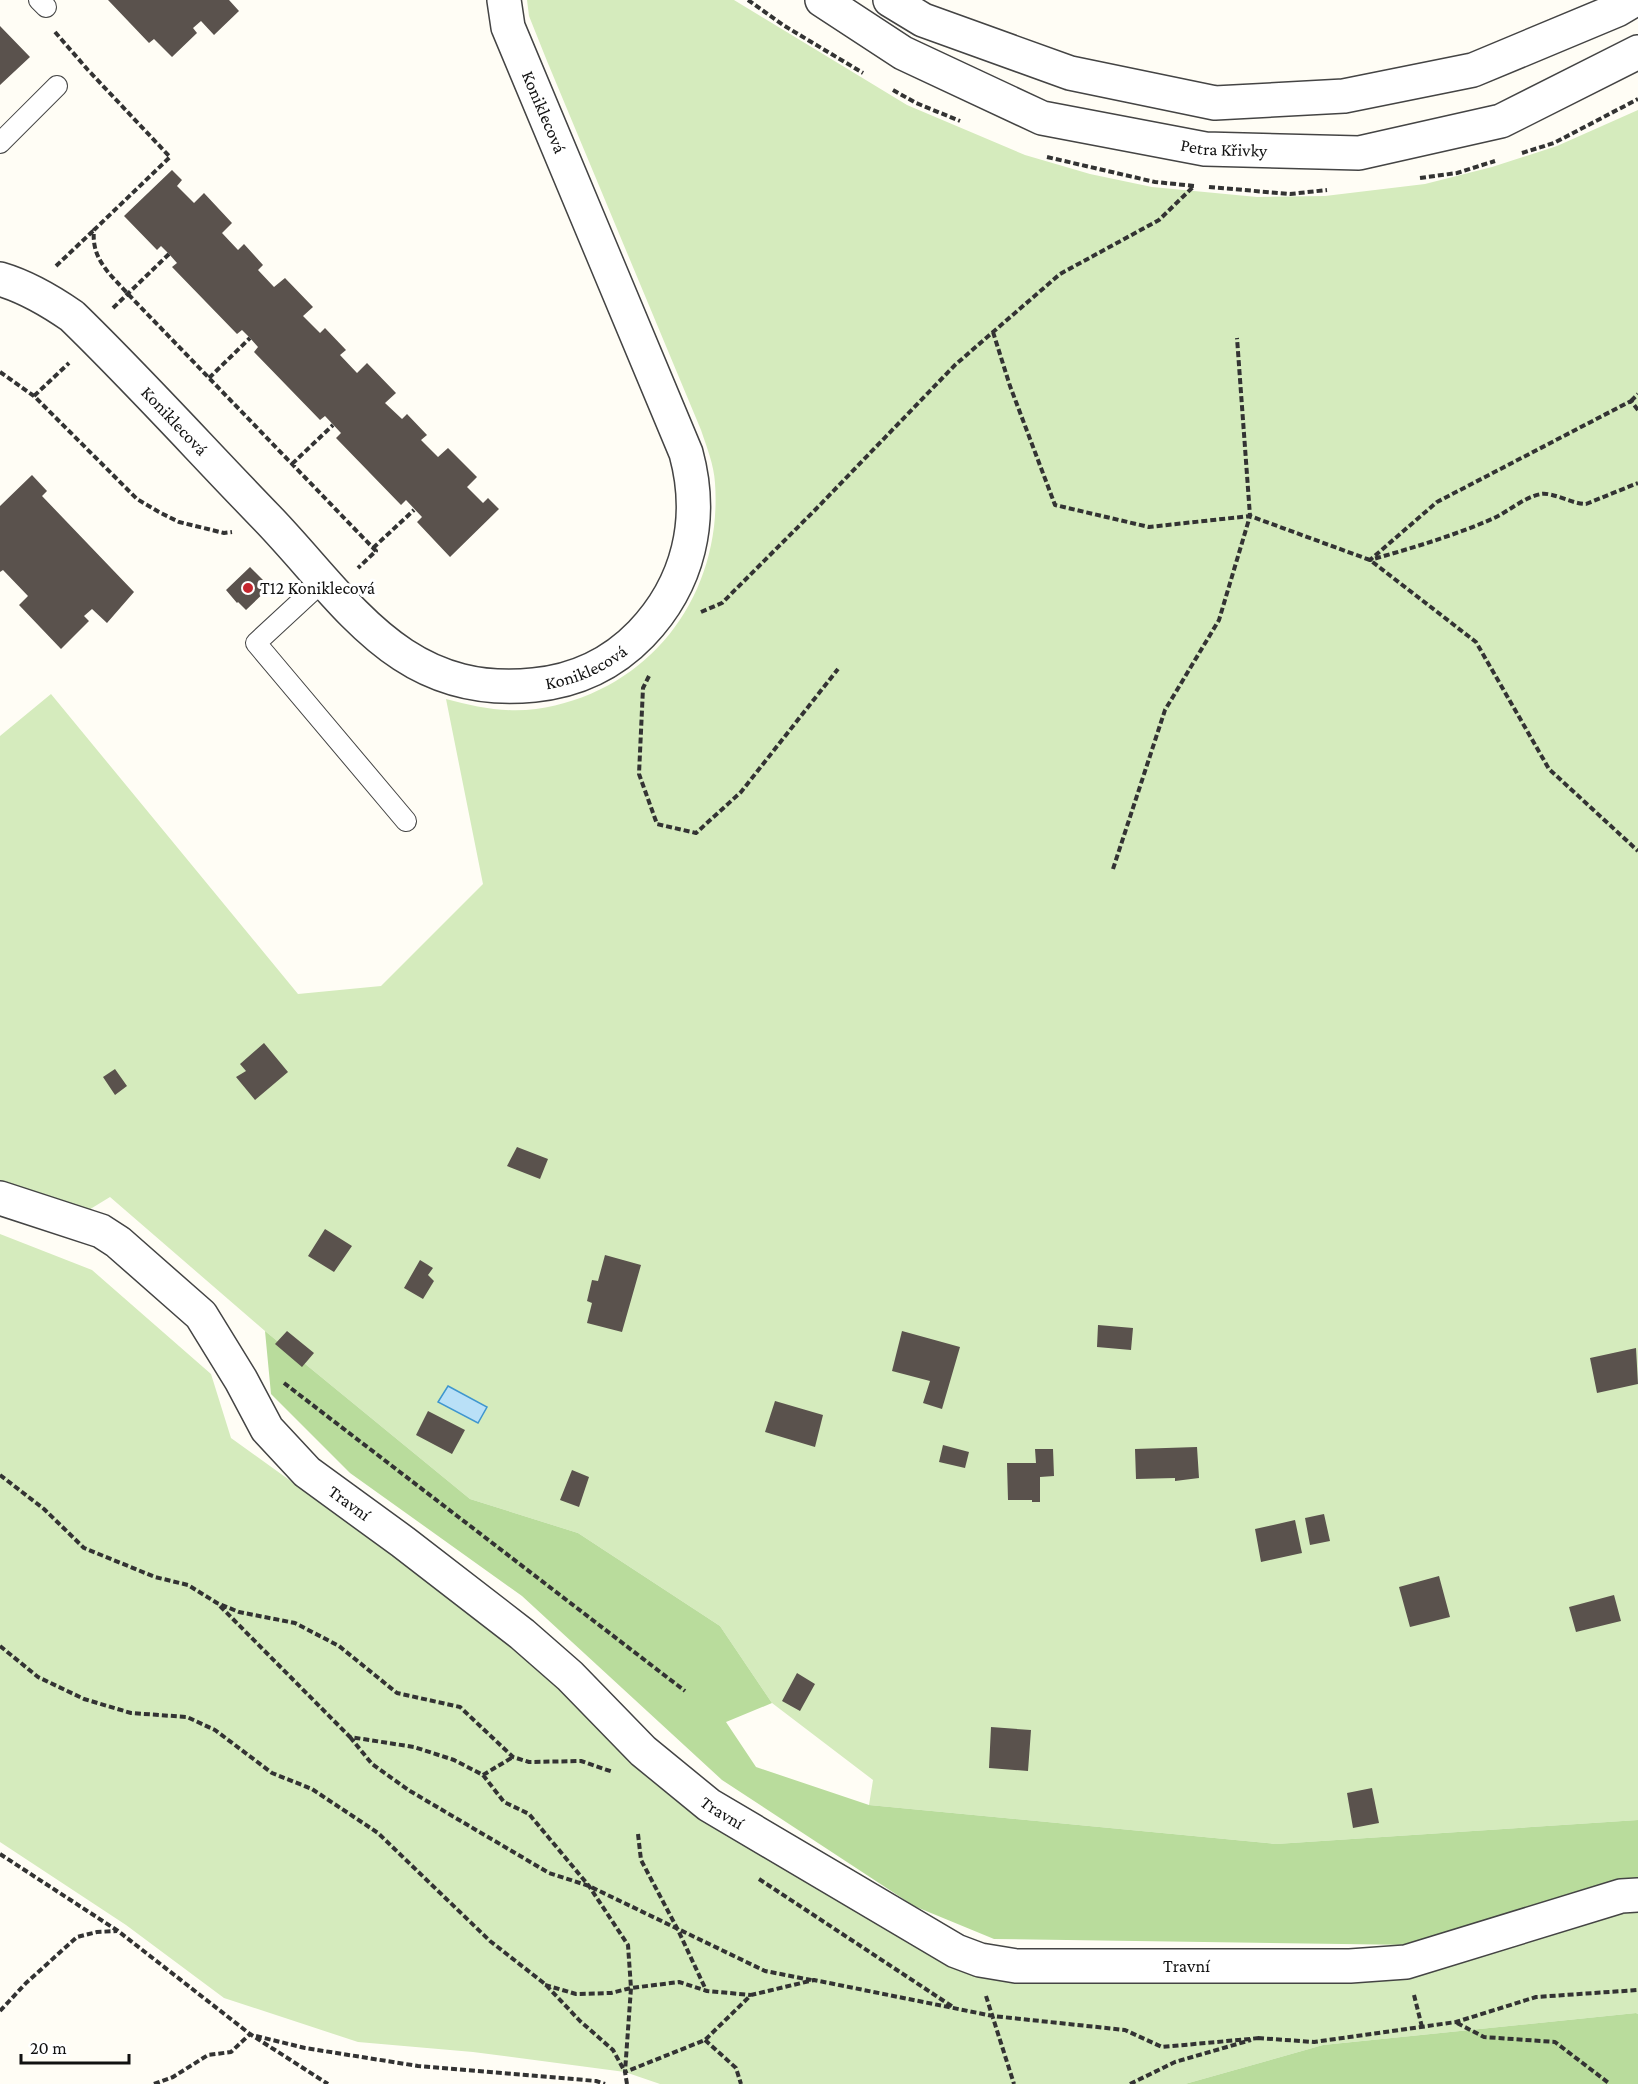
<svg xmlns="http://www.w3.org/2000/svg" width="1638" height="2084" font-family="'Crimson Pro',serif">
	<style>
		.green { fill: #d5ebbd }
		.forest { fill: #b9dc9c }
		.water { fill: #b9e0f7; stroke: #3f96cf; stroke-width: 1.5 }
		.building { fill: #5a524d }
		.lines { fill: none; stroke-linecap: round; stroke-linejoin: round }
		.service-casing { stroke: #444; stroke-width: 22 }
		.minor-casing { stroke: #444; stroke-width: 36 }
		.tertiary-casing { stroke: #444; stroke-width: 36 }
		.path { stroke: #333; stroke-width: 4; stroke-dasharray: 6 3; stroke-linecap: butt }
		.service { stroke: #fff; stroke-width: 20 }
		.minor { stroke: #fff; stroke-width: 33 }
		.tertiary { stroke: #fff; stroke-width: 33 }
		.poi-dot { fill: #c4262e; stroke: #fff; stroke-width: 2 }
		.labels { text-anchor: middle; stroke-width: 6; stroke-linejoin: round; paint-order: stroke }
		.street-label { font-size: 18px; fill: #111; stroke: #fff }
		.poi-label { font-size: 18px; fill: #111; stroke: #fff; text-anchor: start }
	</style>
	<rect width="100%" height="100%" fill="#fffdf5"/>
	<!-- green -->
	<path class="green" d="M527,0H734L907,105L1025,155L1090,174L1152,187L1257,197L1325,196L1425,184L1492,167L1557,146L1638,110V1820L1276,1844L869,1805L873,1780L772,1703L720,1626L578,1533L470,1499L265,1331L110,1197L74,1219L0,1189V736L51,694L298,994L381,986L483,884L446,699C475,707 505,713 536,709C649,693 723,596 715,483C714,465 707,448 701,430L547,61L529,16Z
		M0,1234L92,1270L211,1374L231,1438L545,1664L706,1815L980,1978L1409,1974L1638,1904V2014L1636,2013L1323,2045L1185,2084H660L625,2072L473,2052L358,2042L224,1998L126,1925L0,1842Z"/>
	<!-- forest -->
	<path class="forest" d="M265,1331L470,1499L578,1533L720,1626L772,1703L726,1722L756,1767L869,1805L1276,1844L1638,1820V1885L1414,1945L994,1939L914,1906L722,1780L522,1596L350,1473L271,1394Z
		M1636,2013L1638,2014V2084H1185L1323,2045Z"/>
	<!-- water -->
	<path class="water" d="M448,1386L487,1407L478,1423L438,1402Z"/>
	<!-- building -->
	<path class="building" d="M108,0H229L239,11L214,35L201,21L193,28L197,33L172,57L154,39L149,43Z
		M0,26L30,57L0,85Z
		M172,170L182,180L177,186L194,203L204,193L232,223L222,233L238,250L244,244L254,255L263,265L258,270L274,287L285,278L313,307L303,316L320,333L325,328L346,350L340,355L357,373L367,363L396,393L385,403L402,419L407,414L427,435L421,440L438,457L448,448L477,477L467,487L483,503L488,498L499,509L450,557L417,522L422,517L406,500L401,505L336,438L341,433L325,416L320,420L254,352L258,347L250,338L242,330L237,334L172,267L177,263L169,254L161,246L157,250L124,216Z
		M32,475L47,491L42,496L134,592L107,623L92,609L84,616L89,621L61,649L19,605L28,596L3,570L0,572V506Z
		M250,567L270,587L246,610L238,602L237,603L226,590Z
		M264,1043L288,1072L255,1100L236,1077L246,1071L240,1064Z
		M115,1069L127,1086L115,1095L103,1077Z
		M517,1147L548,1159L540,1179L507,1166Z
		M325,1229L352,1246L334,1272L308,1256Z
		M605,1255L641,1265L622,1332L587,1323L592,1303L587,1301L592,1280L598,1281Z
		M420,1260L433,1268L428,1275L434,1281L423,1299L404,1288Z
		M1098,1325L1133,1328L1131,1350L1097,1347Z
		M287,1331L314,1353L302,1367L275,1344Z
		M902,1331L960,1347L942,1409L923,1403L930,1381L892,1371Z
		M1636,1348L1638,1384L1597,1393L1590,1358Z
		M775,1401L823,1415L815,1447L765,1432Z
		M428,1411L465,1430L452,1454L416,1435Z
		M943,1445L969,1452L965,1468L939,1462Z
		M1197,1447L1199,1478L1175,1481V1478L1136,1479L1135,1449Z
		M1035,1449H1053L1054,1476L1040,1477V1502H1032V1500H1008L1007,1463H1036Z
		M572,1470L589,1477L579,1507L560,1500Z
		M1324,1514L1330,1541L1310,1545L1305,1518Z
		M1295,1520L1302,1553L1261,1562L1255,1529Z
		M1439,1576L1450,1617L1410,1627L1399,1587Z
		M1614,1595L1621,1621L1576,1632L1569,1607Z
		M797,1673L815,1684L800,1711L782,1701Z
		M991,1727L1031,1730L1028,1771L989,1768Z
		M1372,1788L1379,1823L1353,1828L1347,1793Z"/>
	<g class="lines">
		<!-- service casing -->
		<g class="service-casing">
			<path id="service" d="M39,0L46,7
				M0,143L57,86
				M323,581L256,643L406,821"/>
		</g>
		<!-- minor casing -->
		<g class="minor-casing">
			<g id="minor">
				<path id="s1" d="M0,279C27,287 49,300 72,316C139,381 202,451 267,518C347,601 400,699 534,685C575,681 612,664 641,634C689,584 704,519 686,453L508,27L504,0"/>
				<path id="s2" d="M0,1198L101,1231L118,1242L201,1315L241,1380L267,1429L307,1472L403,1542L522,1634L570,1676L643,1751L709,1805L956,1951L980,1960L1016,1966H1350L1406,1962L1621,1896L1638,1895"/>
			</g>
		</g>
		<!-- tertiary casing -->
		<g class="tertiary-casing">
			<g id="tertiary">
				<path id="s3" d="M822,0L903,53L1042,118L1205,149L1359,153L1501,121L1638,52"/>
				<path d="M890,0L923,20L1070,73L1215,103L1344,96L1473,70L1617,10L1634,0"/>
			</g>
		</g>
		<!-- path -->
		<path class="path" d="M748,0L783,25L863,73
			M55,32L88,70L170,157L94,230C91,259 110,274 128,294L376,551L358,568
			M893,90L916,103L960,121
			M1522,153L1554,143L1638,99
			M1047,157L1155,182L1195,186
			M1420,178L1457,173L1495,161
			M1209,187L1290,194L1327,190
			M56,266L94,230
			M113,308L169,254
			M993,332L1010,386L1055,505L1149,527L1250,516L1370,560L1476,642L1549,769L1638,851
			M0,372L34,396L137,499L159,512L179,522L224,533L232,532
			M209,378L250,338
			M34,396L69,363
			M1631,401L1638,394
			M1638,410L1631,401L1437,502L1370,560C1412,548 1453,536 1492,519C1508,512 1524,497 1541,494C1553,492 1572,504 1586,504L1638,483
			M292,464L333,425
			M373,548L414,510
			M701,612L722,603L816,509L955,365L993,332L1060,274L1159,220L1194,186
			M649,676L643,688L639,774L657,824L696,833L741,792L838,669
			M1113,869L1165,710L1219,620L1250,516L1237,338
			M284,1383L685,1691
			M0,1475L44,1509L84,1548L155,1577L188,1585L217,1603L239,1612L295,1623L339,1646L397,1693L460,1707L513,1757L529,1762L581,1761L613,1772
			M220,1606L350,1737L414,1747L454,1760L483,1775L513,1757
			M0,1646L38,1677L84,1699L131,1713L187,1717L215,1730L272,1773L312,1789L378,1833L490,1941L545,1984L580,2021L613,2050L625,2072
			M350,1737L372,1764L410,1791L549,1873L589,1886L765,1971L811,1980
			M483,1775L504,1802L529,1814L589,1886L628,1945L631,1988L625,2072
			M638,1834L641,1860L678,1930L706,1990
			M0,1854L118,1931L250,2034L328,2084
			M759,1879L953,2007
			M545,1985L576,1994L611,1993L631,1988L679,1982L707,1991L751,1995
			M1414,1995L1422,2027
			M986,1996L1014,2084
			M0,2011L26,1983L77,1937L97,1932L117,1931
			M1457,2023L1484,2037L1555,2042L1610,2084
			M256,2036L305,2048L418,2066L596,2081L605,2084
			M1258,2038L1314,2042L1456,2022L1536,1997L1638,1990
			M705,2040L736,2068L741,2084
			M154,2084L173,2077L208,2055L231,2052L250,2034
			M627,2084L625,2072L705,2040L751,1995L814,1980L993,2016L1125,2030L1162,2047L1260,2038
			M1130,2084L1175,2062L1251,2040"/>
		<!-- service -->
		<use href="#service" class="service"/>
		<!-- minor -->
		<use href="#minor" class="minor"/>
		<!-- tertiary -->
		<use href="#tertiary" class="tertiary"/>
	</g>
	<!-- markers -->
	<circle class="poi-dot" cx="248" cy="588" r="6"/>
	<g class="labels">
		<!-- street labels -->
		<g class="street-label">
			<text transform="translate(544 112) rotate(67)" y="6">Koniklecová</text>
			<text dy="6" stroke="none"><textPath href="#s3" startOffset="435">Petra Křivky</textPath></text>
			<text dy="6" stroke="none"><textPath href="#s1" startOffset="228">Koniklecová</textPath></text>
			<text dy="6" stroke="none"><textPath href="#s1" startOffset="748">Koniklecová</textPath></text>
			<text dy="6" stroke="none"><textPath href="#s2" startOffset="480">Travní</textPath></text>
			<text dy="6" stroke="none"><textPath href="#s2" startOffset="966">Travní</textPath></text>
			<text dy="6" stroke="none"><textPath href="#s2" startOffset="1470">Travní</textPath></text>
		</g>
		<!-- poi labels -->
		<g class="poi-label">
			<text x="260" y="594">T12 Koniklecová</text>
		</g>
	</g>
	<!-- scale -->
	<path d="M21 2054v9h108v-9" fill="none" stroke="#111111" stroke-width="3"/>
	<text x="30" y="2054" font-size="18" fill="#111111" stroke="#ffffff" stroke-width="4.5" paint-order="stroke">20 m</text>
</svg>
